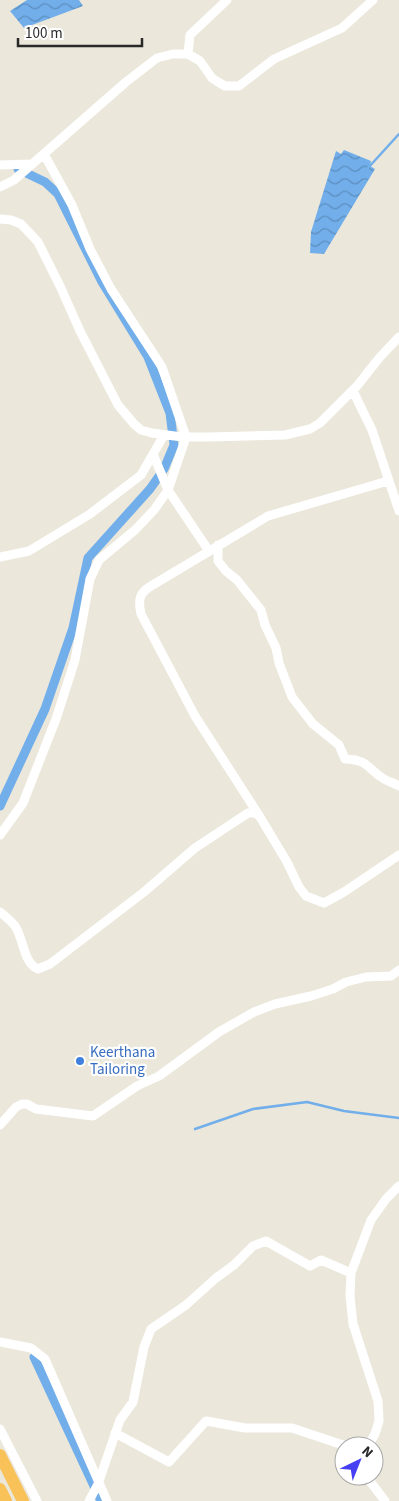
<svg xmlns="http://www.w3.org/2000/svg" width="399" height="1501" font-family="'Source Sans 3',sans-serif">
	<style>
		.water { fill: url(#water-waves) }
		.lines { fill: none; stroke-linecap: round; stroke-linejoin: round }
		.stream { stroke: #71aeea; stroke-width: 2.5 }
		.canal { stroke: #71aeea; stroke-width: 9 }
		.minor { stroke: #fff; stroke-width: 9 }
		.highway { stroke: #f8c259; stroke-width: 12 }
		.shop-dot { fill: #3f7fe0; stroke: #fff; stroke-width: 2 }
		.labels { text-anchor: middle; stroke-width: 4.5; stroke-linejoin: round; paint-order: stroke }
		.shop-label { font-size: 15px; fill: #366cbe; stroke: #fff; text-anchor: start }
	</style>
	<defs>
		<pattern id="water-waves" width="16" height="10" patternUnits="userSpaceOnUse" patternTransform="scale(1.25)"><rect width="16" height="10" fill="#71aeea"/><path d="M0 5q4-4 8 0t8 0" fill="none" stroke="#5d8ebe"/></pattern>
	</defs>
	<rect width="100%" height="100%" fill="#ebe7db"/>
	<!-- water -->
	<path class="water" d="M27,0H79L83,6L24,28L10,11Z
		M344,150L371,161L370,166L375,169L324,254L310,253L311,232L336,151L341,154Z"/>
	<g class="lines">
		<!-- stream -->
		<path class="stream" d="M368,168L399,134
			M195,1129L253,1109L307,1102L344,1111L399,1118"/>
		<!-- canal -->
		<path class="canal" d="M0,806L45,709L73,628L88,558L150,489L164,469L174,445L170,413L148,357L102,282L58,194L45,182L18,169
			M34,1357L101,1501"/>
		<!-- minor -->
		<path class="minor" d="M188,54L190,35L227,0
			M0,165L31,164
			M0,187L14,180L126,82L157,58L173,54H188L200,61L212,78L218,82L225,86H239L274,59L342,28L373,0
			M0,219L11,220L21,224L38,242L60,286L80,331L118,405L134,424L141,430L152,433L182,437H209L285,435L310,429L320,423L357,386L380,357L399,337
			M353,391L372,430L399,511
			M153,454L168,490L209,551
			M218,545V561L226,571L237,580L261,610L265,625L276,648L279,663L292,697L313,724L339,745L345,759C370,760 366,768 384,779C389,782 394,783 399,786
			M0,557L29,551L90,514L141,475L164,435
			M260,817L195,716L141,614C138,600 139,593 151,586L268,516L388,481
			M0,835L23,803L56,719L75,660L90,579L99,560L135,530L154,510L168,490L186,437L162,367L111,289L90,249L72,205L44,154
			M0,912C5,916 11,921 15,926C24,939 23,963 38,969L50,964L144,892L195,848L248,813H256L260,817L287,862L299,887L306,896L324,903L344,892L399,855
			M0,1125L16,1107L22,1104H27L36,1109L93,1116L137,1086L159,1076L219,1032L254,1012L275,1004L311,996L333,989L346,982L366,977L391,976L399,970
			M0,1342L31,1348L45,1359L107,1501
			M0,1429L37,1501
			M115,1433L169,1462L206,1421L245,1428H292L346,1446
			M368,1446L375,1434L379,1421L378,1401L353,1324L350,1296L351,1273L371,1220L386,1199L399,1186
			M366,1476L385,1501
			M89,1501L98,1484L120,1420L133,1402L144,1347L151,1329L186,1305L216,1278L234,1265L253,1246L266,1241L310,1266L321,1260L351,1273"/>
		<!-- highway -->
		<path class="highway" d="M0,1455L23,1501
			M0,1489L6,1501"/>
	</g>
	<!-- markers -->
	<circle class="shop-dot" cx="80" cy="1061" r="5"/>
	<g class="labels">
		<!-- shop labels -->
		<g class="shop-label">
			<text x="90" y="1057">Keerthana<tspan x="90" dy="17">Tailoring</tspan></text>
		</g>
	</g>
	<!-- north arrow -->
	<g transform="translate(359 1461) rotate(43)"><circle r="24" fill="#ffffff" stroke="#a9a9a9"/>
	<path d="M0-4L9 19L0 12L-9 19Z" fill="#4740f3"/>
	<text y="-8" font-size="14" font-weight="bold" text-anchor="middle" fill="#292929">N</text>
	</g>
	<!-- scale -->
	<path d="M18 38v8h124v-8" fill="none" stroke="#292929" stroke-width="2.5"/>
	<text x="25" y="38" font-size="15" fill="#292929" stroke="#ffffff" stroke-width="4" paint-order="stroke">100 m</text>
</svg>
